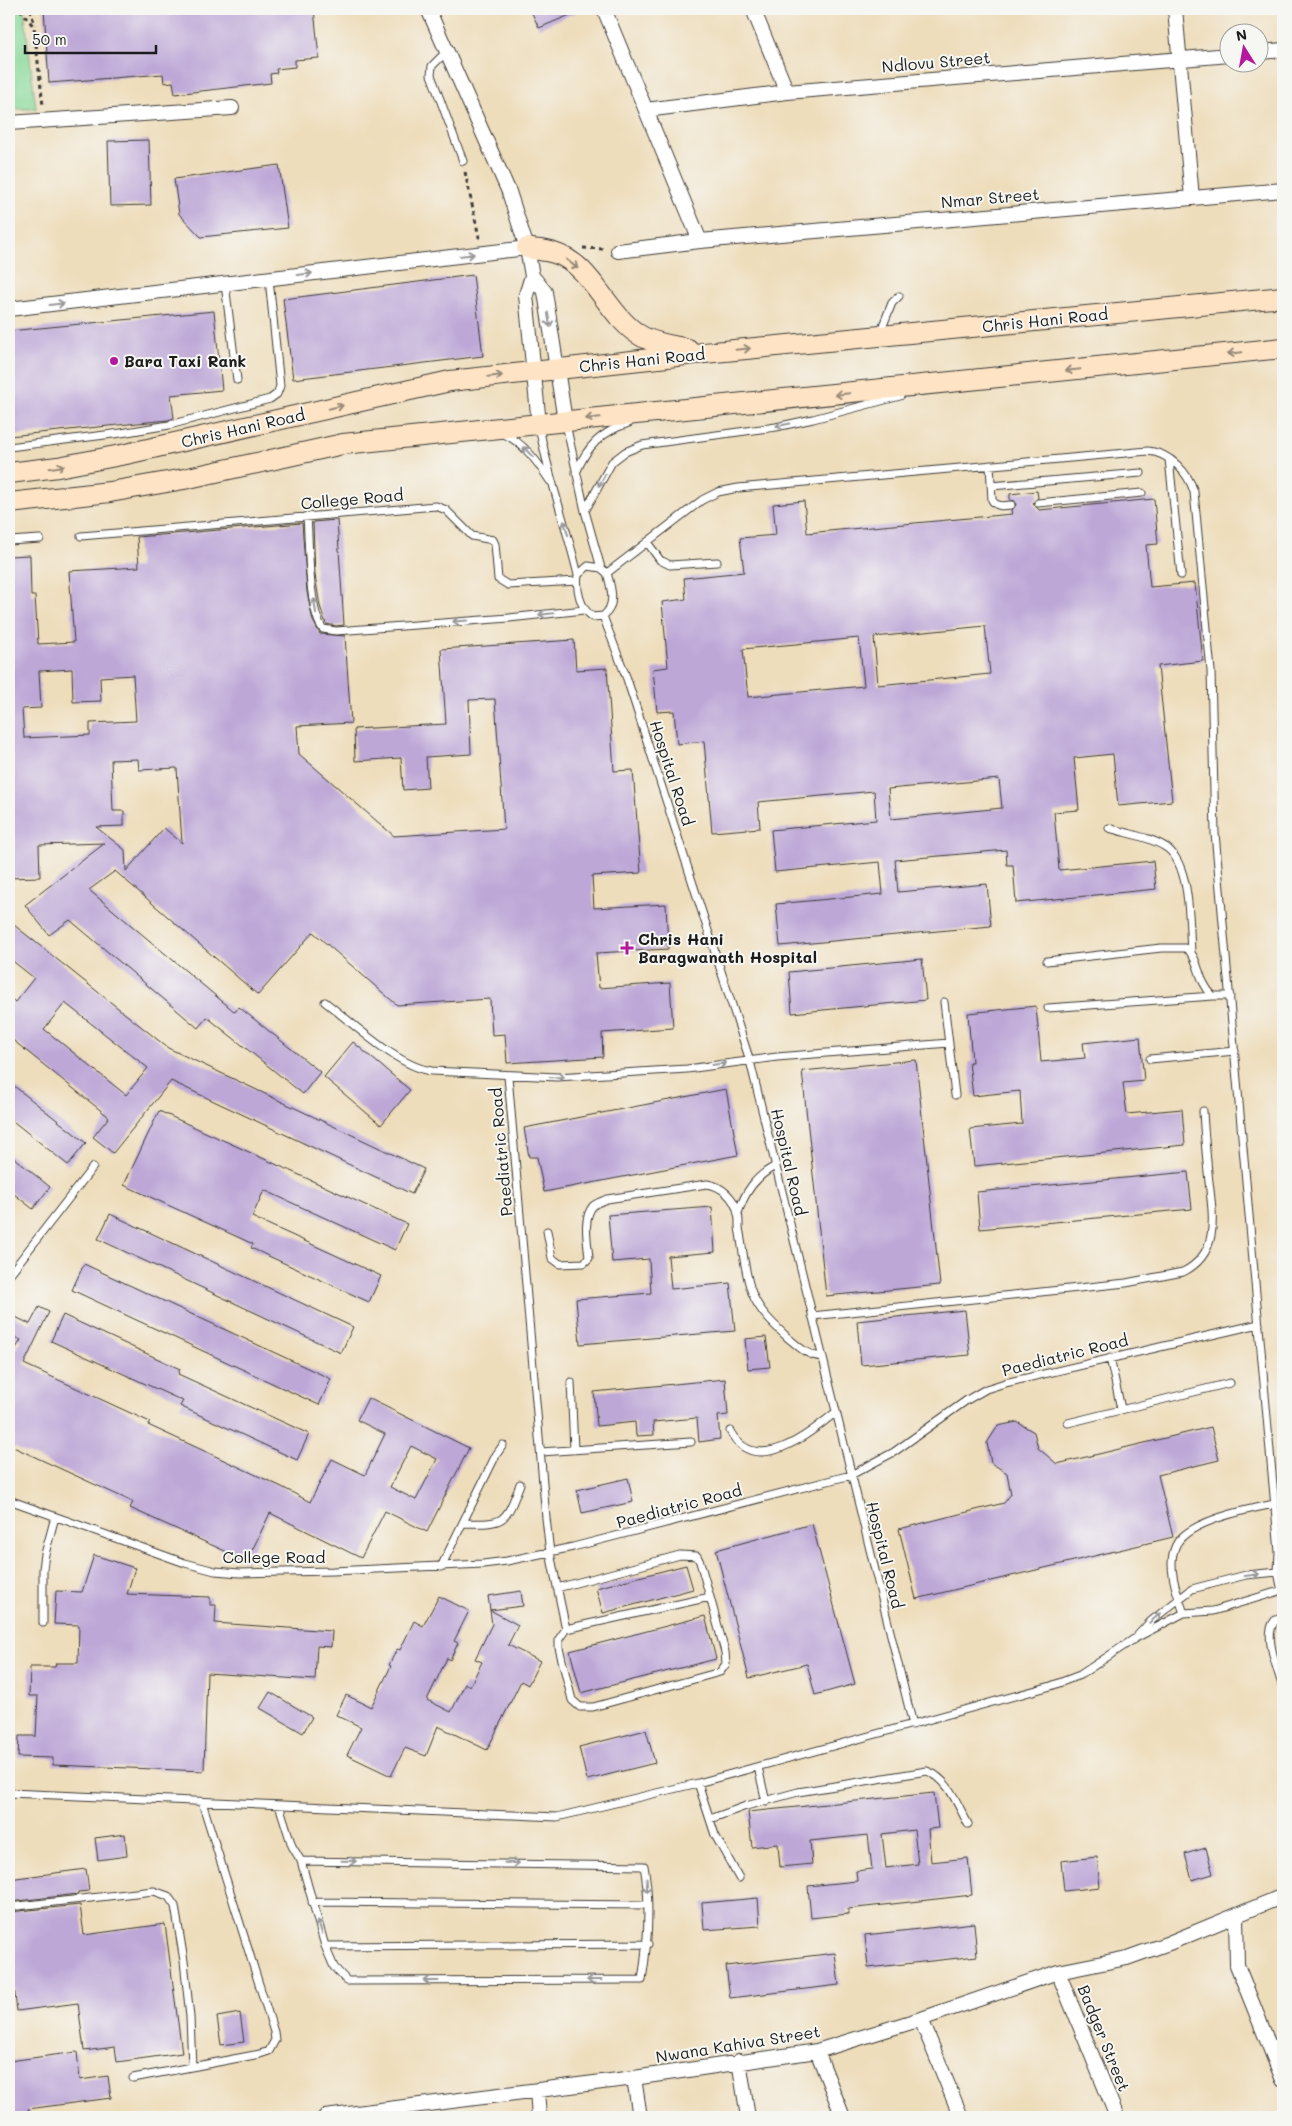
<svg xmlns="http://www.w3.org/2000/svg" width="1292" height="2126" font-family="Mali,sans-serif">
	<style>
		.green { fill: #89d999; stroke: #527a5a }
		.building { fill: #bda7d7; fill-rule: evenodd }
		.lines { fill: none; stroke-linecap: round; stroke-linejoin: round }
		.lane-casing { stroke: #3c3934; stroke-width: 9 }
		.street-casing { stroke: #3c3934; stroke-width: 16 }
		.secondary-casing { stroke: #3c3934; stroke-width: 22 }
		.path { stroke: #3c3934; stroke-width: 3; stroke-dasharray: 4 4; stroke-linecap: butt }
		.lane { stroke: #fff; stroke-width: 7 }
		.street { stroke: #fff; stroke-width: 14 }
		.secondary { stroke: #fee4c5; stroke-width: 20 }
		.oneway { stroke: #999 }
		.oneway2 { stroke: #988a79 }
		.poi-dot { fill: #b5179e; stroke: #f6f6f2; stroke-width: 2 }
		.labels { text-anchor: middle; stroke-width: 4; stroke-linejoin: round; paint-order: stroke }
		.street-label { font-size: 16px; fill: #1c1c1c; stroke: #f6f6f2 }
		.poi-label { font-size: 16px; font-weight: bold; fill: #1c1c1c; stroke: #f6f6f2; text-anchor: start }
	</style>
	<rect width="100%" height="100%" fill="#f6f6f2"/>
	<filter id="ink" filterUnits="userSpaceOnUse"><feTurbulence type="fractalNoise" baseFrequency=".02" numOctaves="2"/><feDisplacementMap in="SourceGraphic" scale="10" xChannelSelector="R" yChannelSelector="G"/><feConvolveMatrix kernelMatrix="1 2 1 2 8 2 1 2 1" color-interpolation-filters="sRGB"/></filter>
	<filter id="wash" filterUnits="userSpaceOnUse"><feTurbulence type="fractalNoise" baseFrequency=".0096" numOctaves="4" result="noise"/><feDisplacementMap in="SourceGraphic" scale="20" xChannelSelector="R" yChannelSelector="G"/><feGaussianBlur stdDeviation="1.12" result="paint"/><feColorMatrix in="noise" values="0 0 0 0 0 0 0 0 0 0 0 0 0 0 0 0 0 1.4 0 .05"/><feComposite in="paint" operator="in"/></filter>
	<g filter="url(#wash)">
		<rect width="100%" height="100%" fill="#edb"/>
		<!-- green -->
		<path class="green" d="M9,9H24L36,109H9Z"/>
		<g id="blocks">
			<!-- building -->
			<path class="building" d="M44,9H314L319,58L295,60V67L276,69L277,73L270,74L271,83L175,94L173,82L164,83L163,74L49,83Z
				M530,9H584L539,28Z
				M149,140L151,205L110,206L108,141Z
				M279,165L288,228L201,237L179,214L174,179Z
				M473,275L483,356L293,379L283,299Z
				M214,311L222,390L171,395L174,418L168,420L9,436V331Z
				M1037,491L1038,498L1033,503L1039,510L1154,499L1158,544L1146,545L1150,587L1195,583L1203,661L1158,666L1172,801L1118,806L1113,754L1074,758L1079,810L1054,812L1059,870L1153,861L1156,889L1016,903L1013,865H1007L1006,850L895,860L898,892L987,884L991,926L780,946L776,904L883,894L880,862L775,872L771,830L876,820L874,791L758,802L760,828L712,832L704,741L677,744L674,711L657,712L653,669L668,667L662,602L686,599L684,578L744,572L740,538L776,535L773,504L804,501L807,533L1012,514L1011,510L1016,505L1015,501L1010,500V494ZM985,626L990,674L878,685L874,637ZM859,638L864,686L748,697L743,649ZM999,779L1002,808L891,819L888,789Z
				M337,520L344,625L336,626L326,624L320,606L315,575L313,522Z
				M302,523L307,592L313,621L320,634L345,636L351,723L297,726L299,754L394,836L504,829L495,699L469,700L471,754L426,757L428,788L403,790L401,758L355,761L354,729L446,724L441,649L574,640L576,670L607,668L614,771L633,770L641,873L592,876L594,908L666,904L668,949L596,953L599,988L670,983L673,1028L602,1033L603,1057L507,1063L505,1034L492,1035L490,999L397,1005L313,932L258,995L115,871L89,890L235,1012L239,1007L320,1072L303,1094L207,1017L198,1028L70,920L49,935L25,905L105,843L39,845L40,877L9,878V854H11L9,811V674H11L9,556L30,555L31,596H35L38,644L74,642L69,571L139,567L137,537ZM72,669L73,702L101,701L100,677L133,675L136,721L90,723V735L24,738L22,709L41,708L39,671ZM138,759L139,770L177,768L182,843L164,828L126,871L125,850L96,827L124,826V811H113L111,760Z
				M9,921L168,1048L424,1169L412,1194L171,1081L113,1153L93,1137L109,1117L9,1037V997L15,1002L34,978L9,958ZM65,1003L148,1068L126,1095L44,1029Z
				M922,959L926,1000L792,1013L789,972Z
				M1036,1006L1041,1062L1085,1058L1083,1043L1140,1037L1144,1081L1123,1083L1127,1114L1182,1109L1185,1145L974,1166L970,1129L1022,1124L1020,1091L973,1096L969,1062H972L968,1013Z
				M353,1042L410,1090L381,1125L324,1077Z
				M916,1060L940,1285L826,1296L802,1071Z
				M9,1082L86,1143L68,1165L9,1118Z
				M726,1089L738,1155L544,1192L537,1157H529L524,1128Z
				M159,1111L407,1224L395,1250L264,1190L252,1217L381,1276L369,1302L251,1248L253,1244L124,1185Z
				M9,1154L50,1187L33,1209L9,1190Z
				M1188,1172L1192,1209L980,1229L977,1192Z
				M712,1207L715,1252L668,1256L671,1289L730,1283L735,1331L580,1344L576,1299L651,1293L649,1259L612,1262L608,1215Z
				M110,1214L353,1327L341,1353L98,1239Z
				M84,1264L331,1379L319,1405L72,1290Z
				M39,1307L49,1312L24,1364L150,1422L148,1425L282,1487L310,1502L332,1459L365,1475L385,1434L357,1420L368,1398L469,1448L427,1532L385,1511L361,1558L270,1513L247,1561L130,1508L133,1502L9,1445V1358H10L21,1340L9,1335V1314L30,1324ZM411,1446L437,1459L416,1500L390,1487Z
				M965,1310L970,1355L861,1365L857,1321Z
				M63,1315L180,1369L178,1374L309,1434L297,1460L180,1406L183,1401L51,1341Z
				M766,1337L770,1367L748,1369L745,1339Z
				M725,1379L728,1415L718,1416L720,1439L699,1442L697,1418L653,1422L654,1435L636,1436L635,1422L597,1426L594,1392Z
				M1017,1422L1034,1432L1038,1448L1057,1464L1211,1427L1219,1460L1158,1475L1173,1537L916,1599L899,1529L1004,1503L1011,1494L1007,1473L991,1463L987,1443L998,1426Z
				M628,1478L633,1502L582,1513L577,1490Z
				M812,1524L855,1684L815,1695L807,1664L749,1678L716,1550Z
				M94,1555L135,1568L127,1594L210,1597V1605H216L215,1623L332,1631L331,1647L317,1646L315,1680L207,1673L204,1771L53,1765V1758L18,1757L19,1736H36L38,1696H29L30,1667H55L56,1663H78L79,1625L54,1624L56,1591L82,1592Z
				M686,1565L693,1589L603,1613L596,1588Z
				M521,1591L523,1606L490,1610L518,1625L508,1645L540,1661L528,1685L521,1681L487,1750L438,1726L426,1756L405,1748L391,1776L347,1755L361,1727L336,1715L346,1695L371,1707L391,1666L389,1665L397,1649L400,1650L414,1621L423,1626L439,1596L469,1611L454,1641L458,1643L450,1660L447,1658L427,1700L451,1712L465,1684L470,1686L482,1662L475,1659L492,1624L488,1596Z
				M705,1616L716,1659L581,1693L570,1651Z
				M270,1692L312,1717L303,1733L260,1708Z
				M646,1730L655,1763L587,1780L579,1747Z
				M934,1793L938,1828L928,1829L931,1862L968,1858L972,1895L848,1909V1914L811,1918L808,1886L857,1881L856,1871L872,1869L868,1835L810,1841L812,1864L780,1867L778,1844L752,1847L748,1812ZM914,1830L918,1864L886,1868L882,1834Z
				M125,1834L127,1856L98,1860L95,1838Z
				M1206,1848L1213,1874L1192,1880L1185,1854Z
				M1097,1857L1100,1887L1064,1891L1061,1861Z
				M86,1869L89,1891L78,1892V1894L9,1902V1879Z
				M758,1898L760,1926L704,1930L702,1903Z
				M80,1905L84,1935L165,1924L182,2053L117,2062L115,2047L84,2051L78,2003L17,2011L9,1946V1912Z
				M974,1923L977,1956L868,1968L865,1935Z
				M835,1953L839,1985L730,1998L726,1966Z
				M240,2013L244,2042L221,2045L217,2017Z
				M77,2052L80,2080L108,2076L111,2098L28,2109L29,2115L9,2117V2061Z"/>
		</g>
	</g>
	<g filter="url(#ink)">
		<use href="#blocks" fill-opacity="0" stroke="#3c3934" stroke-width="1"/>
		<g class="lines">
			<!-- lane casing -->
			<g class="lane-casing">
				<path id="lane" d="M447,51L432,66L431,75L463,161
					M225,284L237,380
					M880,333L892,303L899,296
					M566,424L585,511L601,568
					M539,426C548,476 566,525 578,575
					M502,433C524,443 537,461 550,481
					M9,447L121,433L169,425L270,399L277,394L280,386L269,279
					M1169,459L1181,575
					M990,465L992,500C996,507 1003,506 1011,505
					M576,473C587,446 601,432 629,423
					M991,486L1141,473
					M1038,503L1142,493
					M585,511L612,462L625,452L642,445L776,427L813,419L900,396
					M307,516C309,541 308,611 323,629L336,631L509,618L584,610
					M81,536L436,506L446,510L472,536L493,540L495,544L498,579L508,585L577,581
					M9,541L40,539
					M647,542L660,560L670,565L717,562
					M588,566L601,568L607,573C611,587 617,606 603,616L593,617C580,609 576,589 578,575Z
					M607,573L702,500L718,492L738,488L1148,451C1170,453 1188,472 1194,492L1211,671L1215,833L1279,1552L1278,1572L1282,1591
					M603,616L627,679L750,1061L913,1725
					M1109,828C1128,834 1151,837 1167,848C1191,866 1189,924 1191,951
					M1047,961L1161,948H1185C1200,956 1196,980 1213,996H1230
					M325,1002C353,1023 398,1067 432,1071L557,1077L687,1069L777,1057L949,1043
					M944,1002L955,1095
					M1048,1008L1213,996
					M1150,1059L1235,1051
					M508,1076L546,1518L550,1553L566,1629L559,1639V1648L572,1700L580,1707H593L720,1672L726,1664L725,1652L710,1597L566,1629
					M738,1213C745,1192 755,1177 775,1166
					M547,1231L552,1258L560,1264L584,1263L589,1258C588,1244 582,1218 593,1206C596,1203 603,1201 607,1199L707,1184C722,1186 735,1198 738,1214C740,1220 738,1227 740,1233C743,1252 745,1274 752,1293C759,1311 773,1324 787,1337C799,1347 807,1356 823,1357
					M9,1275L93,1167
					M812,1316L1126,1283L1183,1272C1224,1252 1211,1208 1208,1172C1206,1152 1204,1131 1203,1111
					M1110,1358L1121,1409
					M571,1382L574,1450
					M1068,1423L1230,1383
					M730,1431C755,1478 809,1434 836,1412
					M541,1452L691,1442
					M9,1500L185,1563L215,1571L240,1573L333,1571L483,1564L507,1561L573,1547L851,1475L894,1452L967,1400L986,1389L1005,1383L1259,1324
					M463,1523C505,1524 505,1524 520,1484
					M441,1567L496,1455L503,1445
					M557,1588L680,1555L697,1556L700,1562L710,1597
					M1184,1613C1177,1594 1166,1565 1176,1545C1188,1521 1249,1509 1274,1504
					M1283,1616C1257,1623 1278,1669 1283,1688
					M43,1623V1569L45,1554L55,1517
					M1138,1635L1151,1621L1192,1589L1246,1575L1278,1572L1283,1573
					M758,1767L766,1802
					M698,1783L715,1835L739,1878
					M9,1793L557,1817L698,1783L1051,1686L1080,1675L1134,1639L1184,1613L1213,1611L1283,1590
					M279,1805L292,1846L301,1861L325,1946L334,1967L347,1981L642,1980C648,1943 651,1903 644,1866L301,1861
					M710,1819L746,1806L798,1792L927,1771C949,1779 957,1804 968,1824
					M312,1902L647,1905
					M9,1907L154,1891L168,1896L175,1906L184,1961L190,2017L192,2067
					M325,1946L648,1944
					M133,2078L260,2054L269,2051L275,2040L274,2032L202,1802"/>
			</g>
			<!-- street casing -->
			<g class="street-casing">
				<path id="street" d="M428,9L509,192L527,248L532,276L526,295L539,424
					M604,9L700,241
					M753,9L787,92
					M1175,9L1192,198
					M1260,52L1283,50
					M646,110L787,92L1230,55
					M9,123L232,108
					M618,251L700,241L1283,190
					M532,276L545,292L565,421
					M9,309L527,248
					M1236,1916L1237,1965L1283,2080
					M1058,1972L1117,2117
					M921,2019L961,2117
					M817,2051L843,2117
					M739,2061L748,2117
					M634,2078L640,2117
					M537,2090L539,2117
					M325,2117L634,2078L817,2051L921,2019L1058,1972L1127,1958L1169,1943L1283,1896"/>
			</g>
			<!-- secondary casing -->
			<g class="secondary-casing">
				<path id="secondary" d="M527,248C536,250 546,250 554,253C593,264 608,319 643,337C657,344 673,346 688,349
					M9,473L58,467L126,454L450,381L704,353L1283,297
					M9,503L110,492L184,479L343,444L1283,348"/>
			</g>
			<!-- path -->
			<path class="path" d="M20,9L34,27L43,106
				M31,9L34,25
				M465,172L479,237H480
				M583,248L604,249"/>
			<!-- lane -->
			<use href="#lane" class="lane"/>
			<!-- street -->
			<use href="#street" class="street"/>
			<!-- secondary -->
			<use href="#secondary" class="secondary"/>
		</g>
		<!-- one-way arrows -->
		<defs><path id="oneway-shaft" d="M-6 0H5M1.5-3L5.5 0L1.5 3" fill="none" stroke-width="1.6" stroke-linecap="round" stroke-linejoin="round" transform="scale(1.25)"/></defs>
		<g class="oneway">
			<use href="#oneway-shaft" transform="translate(467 255) rotate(-7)"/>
			<use href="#oneway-shaft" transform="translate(305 274) rotate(-7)"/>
			<use href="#oneway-shaft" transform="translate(57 304) rotate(-7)"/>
			<use href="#oneway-shaft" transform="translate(549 320) rotate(81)"/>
			<use href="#oneway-shaft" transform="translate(783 425) rotate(169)"/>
			<use href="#oneway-shaft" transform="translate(528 452) rotate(-135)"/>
			<use href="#oneway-shaft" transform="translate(602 480) rotate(120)"/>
			<use href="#oneway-shaft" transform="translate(566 528) rotate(-106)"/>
			<use href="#oneway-shaft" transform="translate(315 606) rotate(-98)"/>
			<use href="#oneway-shaft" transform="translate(546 614) rotate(174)"/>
			<use href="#oneway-shaft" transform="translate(460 621) rotate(176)"/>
			<use href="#oneway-shaft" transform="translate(719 1064) rotate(-7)"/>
			<use href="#oneway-shaft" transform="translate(557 1077) rotate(-1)"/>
			<use href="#oneway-shaft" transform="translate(1252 1575) rotate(-7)"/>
			<use href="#oneway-shaft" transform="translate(1155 1618) rotate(-40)"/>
			<use href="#oneway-shaft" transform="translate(349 1861) rotate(1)"/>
			<use href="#oneway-shaft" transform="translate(512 1863) rotate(1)"/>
			<use href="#oneway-shaft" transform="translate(647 1885) rotate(87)"/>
			<use href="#oneway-shaft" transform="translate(320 1927) rotate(-107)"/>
			<use href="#oneway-shaft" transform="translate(594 1980) rotate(180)"/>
			<use href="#oneway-shaft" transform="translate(431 1981) rotate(180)"/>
		</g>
		<g class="oneway2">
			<use href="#oneway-shaft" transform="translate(572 264) rotate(38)"/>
			<use href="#oneway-shaft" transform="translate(743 349) rotate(-5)"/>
			<use href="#oneway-shaft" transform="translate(1235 353) rotate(174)"/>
			<use href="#oneway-shaft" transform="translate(1073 370) rotate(174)"/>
			<use href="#oneway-shaft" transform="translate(495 376) rotate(-5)"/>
			<use href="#oneway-shaft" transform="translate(842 394) rotate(174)"/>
			<use href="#oneway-shaft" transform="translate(336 407) rotate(-13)"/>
			<use href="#oneway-shaft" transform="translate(593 418) rotate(174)"/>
			<use href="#oneway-shaft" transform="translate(57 467) rotate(-9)"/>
		</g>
	</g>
	<!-- markers -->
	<g class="poi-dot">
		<circle cx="114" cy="361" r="5"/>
		<path d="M624.5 940.5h5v5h5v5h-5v5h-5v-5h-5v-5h5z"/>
	</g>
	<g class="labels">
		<!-- street labels -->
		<g class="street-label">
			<text transform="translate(936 62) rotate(-5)" y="6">Ndlovu Street</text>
			<text transform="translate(990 198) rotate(-5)" y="6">Nmar Street</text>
			<text transform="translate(1045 320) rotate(-6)" y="6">Chris Hani Road</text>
			<text transform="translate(642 360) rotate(-6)" y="6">Chris Hani Road</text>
			<text transform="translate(243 428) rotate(-13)" y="6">Chris Hani Road</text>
			<text transform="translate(352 499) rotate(-5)" y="6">College Road</text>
			<text transform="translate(672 773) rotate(72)" y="6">Hospital Road</text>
			<text transform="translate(501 1152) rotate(-95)" y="6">Paediatric Road</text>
			<text transform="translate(789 1162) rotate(77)" y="6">Hospital Road</text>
			<text transform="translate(1065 1355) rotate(-14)" y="6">Paediatric Road</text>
			<text transform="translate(679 1506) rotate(-15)" y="6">Paediatric Road</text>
			<text transform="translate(885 1555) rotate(76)" y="6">Hospital Road</text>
			<text x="274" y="1563">College Road</text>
			<text transform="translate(1104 2038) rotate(68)" y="6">Badger Street</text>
			<text transform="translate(738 2044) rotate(-9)" y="6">Nwana Kahiva Street</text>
		</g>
		<!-- poi labels -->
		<g class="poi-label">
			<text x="124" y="367">Bara Taxi Rank</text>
			<text x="638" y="945">Chris Hani<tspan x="638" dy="18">Baragwanath Hospital</tspan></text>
		</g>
	</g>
	<!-- margin -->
	<rect width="1292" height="2126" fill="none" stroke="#f6f6f2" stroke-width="30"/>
	<!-- north arrow -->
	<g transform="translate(1244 48) rotate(349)"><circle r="24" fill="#f6f6f2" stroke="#9f9f9c"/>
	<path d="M0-4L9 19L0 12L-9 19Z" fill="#b5179e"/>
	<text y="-8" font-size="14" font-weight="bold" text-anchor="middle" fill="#1c1c1c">N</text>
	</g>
	<!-- scale -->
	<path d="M25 45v8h131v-8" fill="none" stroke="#1c1c1c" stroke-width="2.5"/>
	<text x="32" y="45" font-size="15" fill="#1c1c1c" stroke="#f6f6f2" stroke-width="4" paint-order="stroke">50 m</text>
</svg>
